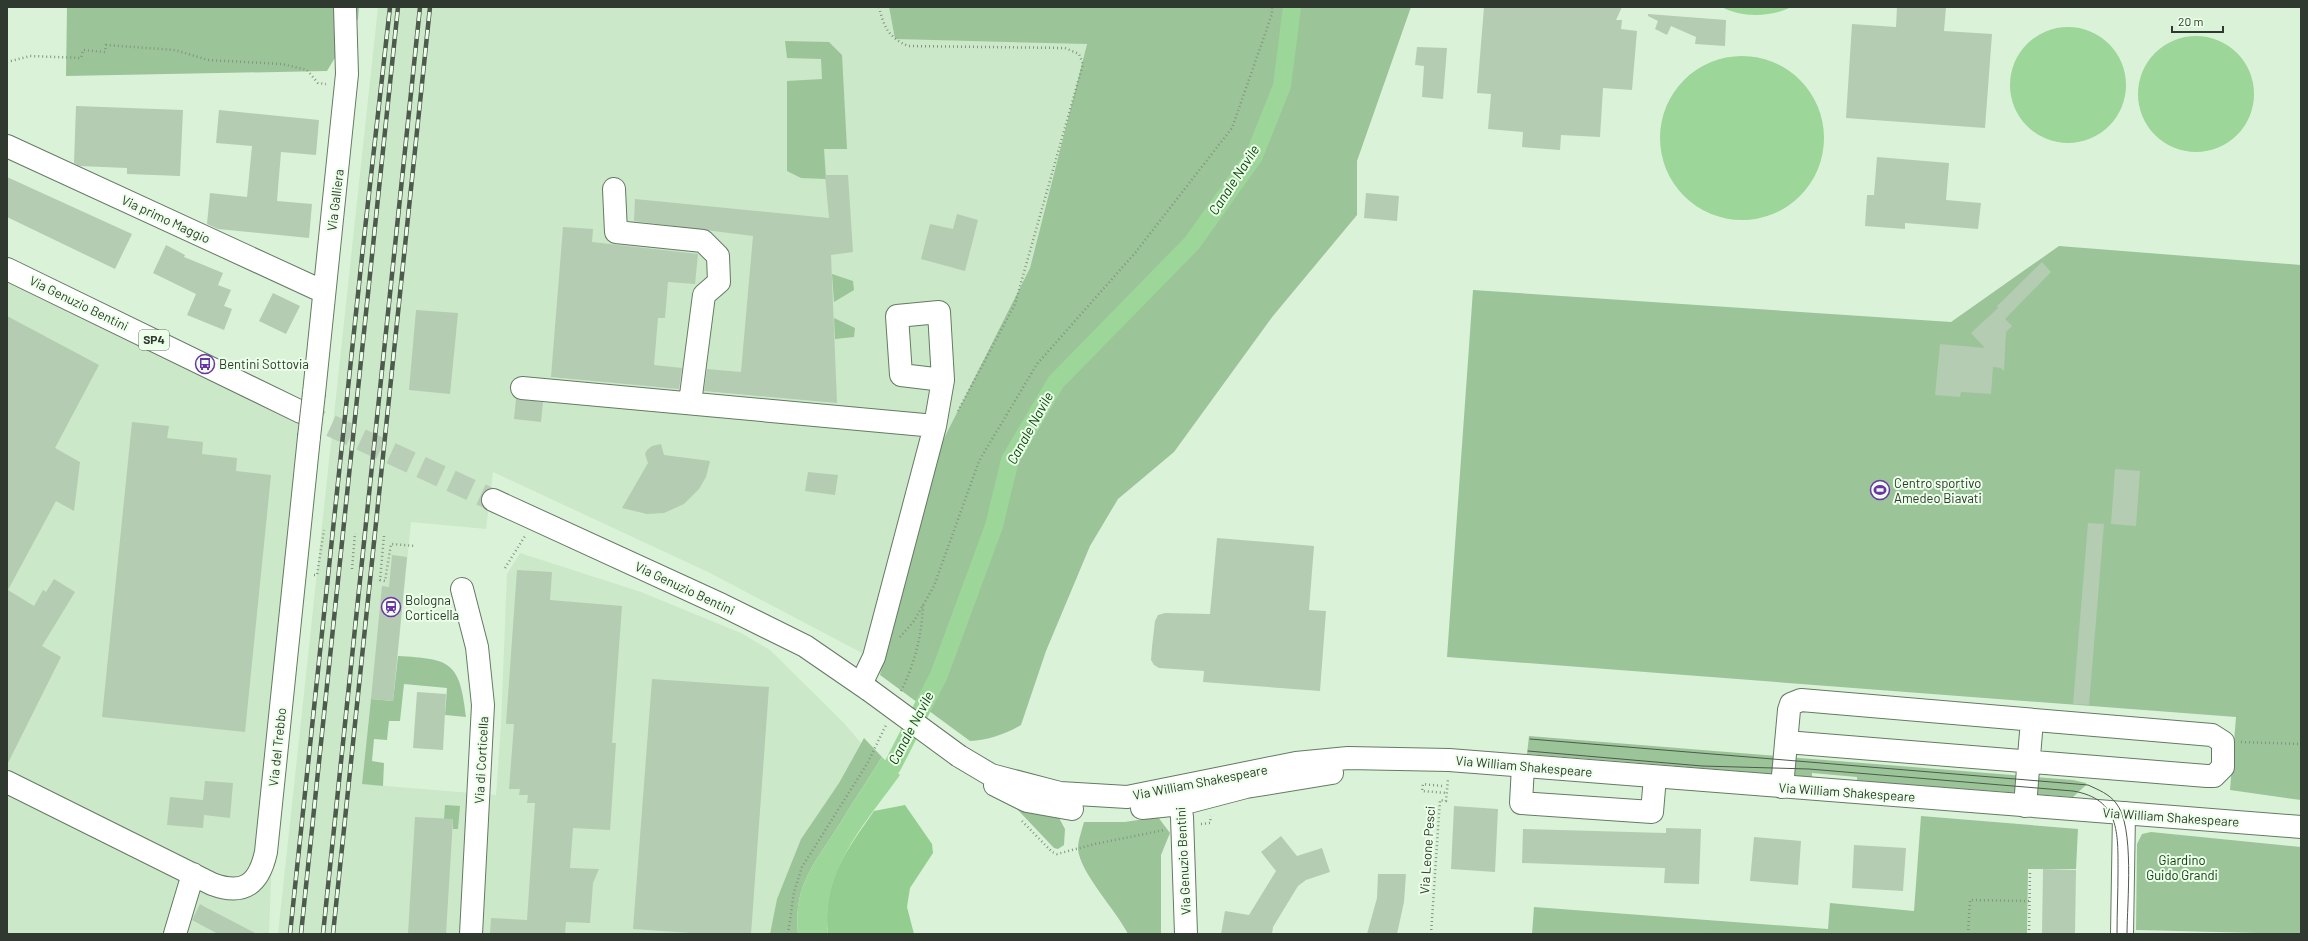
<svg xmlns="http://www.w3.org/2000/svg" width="2308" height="941" font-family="Barlow,sans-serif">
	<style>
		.built { fill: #cbe8c8 }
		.green { fill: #9cc499 }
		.forest { fill: #93cd8f }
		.water { fill: #9cd698 }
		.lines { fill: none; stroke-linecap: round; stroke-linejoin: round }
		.canal { stroke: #9cd698; stroke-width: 18 }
		.building { fill: #b4ccb2 }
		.major-tunnel { stroke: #b8ceb6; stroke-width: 22; stroke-dasharray: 22 11; stroke-linecap: butt }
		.minor-casing { stroke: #647a62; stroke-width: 24 }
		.major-casing { stroke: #647a62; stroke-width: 24 }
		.path { stroke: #839482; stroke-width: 2.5; stroke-dasharray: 1 3; stroke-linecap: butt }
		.minor { stroke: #fff; stroke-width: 22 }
		.major { stroke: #fff; stroke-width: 22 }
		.tram { stroke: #4e5a4d; stroke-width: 1 }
		.rail-casing { stroke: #4e5a4d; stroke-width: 4.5 }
		.rail { stroke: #ebffe9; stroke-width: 3; stroke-dasharray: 9; stroke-linecap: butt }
		.minor-bridge-casing { stroke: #647a62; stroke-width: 24; stroke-linecap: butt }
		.major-bridge-casing { stroke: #647a62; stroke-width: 24; stroke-linecap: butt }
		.minor-bridge { stroke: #fff; stroke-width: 22 }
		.major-bridge { stroke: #fff; stroke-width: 22 }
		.labels { text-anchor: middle; stroke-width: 4; stroke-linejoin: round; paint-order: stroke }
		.shield { fill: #ebffe9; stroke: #687467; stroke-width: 1 }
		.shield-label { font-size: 12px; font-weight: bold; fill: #30392f }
		.street-label { font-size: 13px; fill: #30392f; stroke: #ebffe9 }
		.poi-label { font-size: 13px; fill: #30392f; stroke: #ebffe9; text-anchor: start }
		.park-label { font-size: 13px; fill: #0b340a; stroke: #ebffe9 }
		.water-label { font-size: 14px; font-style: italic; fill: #0c480c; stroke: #ebffe9 }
	</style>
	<rect width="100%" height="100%" fill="#daf3d8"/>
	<!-- built -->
	<path class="built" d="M378,7H889L895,39L1087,43L1030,268L930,466L880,675L862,653L710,573L493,472L486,529L411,522L393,701L371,699L362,784L496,795L501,724L507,574L520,553L641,592L741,633L770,650L843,722L861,743L839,783L801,839L777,899L770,934H278Z
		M7,271L301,412L281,613L269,934H7Z"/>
	<!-- green -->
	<path class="green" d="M67,7H359L358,19L327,71L66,76Z
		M889,7H1411L1357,161V215L1273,316L1174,452L1118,499L1090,546L1046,651L1021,725C1005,734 989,740 970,741L880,675L930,466L1030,268L1087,44L895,39Z
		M785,41L829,42L842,55L847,149H824L826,179L801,178L787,171V81L822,79L821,59L787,58Z
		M2059,246L2301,265V800L2230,790L2236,717L1447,657L1473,290L1951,322Z
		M832,274L853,281L854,290L834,302Z
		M834,318L855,328L854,337L835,339Z
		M398,656C450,659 460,661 466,717L445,715L447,688L404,684L400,721H389L387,740L374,739L372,761L384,763L383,786L362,784L371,699L393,701Z
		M1529,736L2073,780L2086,783V785L2073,797L1857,781V777L1812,773V777L1527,754Z
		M864,738L882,757C868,779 853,802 839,825C815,863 793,885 798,934H770L777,899L801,839L839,783Z
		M445,805L460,806L458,829H453V819H444Z
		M1017,809L1059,818L1065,829L1064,845L1058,849L1054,848Z
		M1921,816L2078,829L2076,869H2028L2027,934H1532L1534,907L1828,929L1830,903L1914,911Z
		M1158,817L1170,833L1161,855V934H1128C1116,910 1080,873 1078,849C1078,840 1082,830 1084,822H1125Z
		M2151,832L2301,847V934L2136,930L2137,844L2142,834Z"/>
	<!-- forest -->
	<path class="forest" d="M905,805L932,844L933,853L910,888L907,907L914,934H828C822,882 846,851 874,811Z"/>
	<!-- water -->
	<path class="water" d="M1722,7H1791C1772,17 1741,18 1722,7Z
		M2010 85a58 58 0 1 1 116 0a58 58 0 1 1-116 0Z
		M2138 94a58 58 0 1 1 116 0a58 58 0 1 1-116 0Z
		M1660 138a82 82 0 1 1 164 0a82 82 0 1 1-164 0Z
		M882,757L900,775C865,824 821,869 828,934H798C793,885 815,863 839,825C853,802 868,779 882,757Z"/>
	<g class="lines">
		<!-- canal -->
		<path class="canal" d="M878,786L893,765L939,675L994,526L1010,460L1056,382L1192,243L1254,156L1282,86L1292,7"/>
	</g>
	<!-- building -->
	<path class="building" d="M1484,7H1622L1616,20H1622L1621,29L1637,31L1632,90L1603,88L1600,137L1561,135L1560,150L1522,147L1523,132L1488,129L1491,94L1477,93Z
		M1897,7H1946L1944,31L1992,34L1985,128L1846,118L1852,24L1896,27Z
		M1648,14L1726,20L1725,46L1695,44L1696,37L1671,26L1667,35L1655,29L1658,21L1648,16Z
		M1417,47L1447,48L1443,99L1422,97L1424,66L1415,65Z
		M76,106L183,110L180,176L127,174V168L79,166L74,163Z
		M219,110L319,120L316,155L281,152L277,201L312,204L309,238L218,229L207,224L210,193L247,197L252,146L216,143Z
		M1877,157L1949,163L1946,200L1981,203L1978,229L1905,223V229L1865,226L1867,195H1874Z
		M825,175H848L853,252L831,255L837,403L704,391L707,369L741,372L753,236L634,221L635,199L829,218Z
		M7,177L132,234L115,269L7,217Z
		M1366,193L1399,196L1397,221L1364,218Z
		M957,214L978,220L965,271L921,259L930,224L953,229Z
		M563,227L593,229L592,242L698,254L695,284L668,282L665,318H658L654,365L682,368L679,389L551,377Z
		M166,245L185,255L184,257L223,273L218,285L231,290L224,306L232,309L224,330L187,315L196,294L153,273Z
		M2042,262L2051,272L2005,319L2012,326L2006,332L2004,371L2001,368L1993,367L1991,394L1961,392L1960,397L1935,395L1940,344L1985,348L1971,333L1998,308L1997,306Z
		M273,293L300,306L286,334L259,321Z
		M416,310L458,313L450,394L409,390Z
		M7,316L99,365L55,448L80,462L74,511L56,501L8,590L34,606L43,590L46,592L54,579L75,592L42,646L61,657L7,765Z
		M516,399L543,402L541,422L514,419Z
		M132,422L169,426L167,438L203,442L202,454L237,458L236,471L271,475L245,732L102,717Z
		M661,444L664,455L710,461L706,477L699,489L684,504L664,513L647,514L622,508L648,463L645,454L647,450L652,446Z
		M2115,469L2140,471L2136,526L2111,524Z
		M808,472L838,475L835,495L805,491Z
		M2088,523L2104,524L2089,705L2073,704Z
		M1217,538L1314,546L1309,610L1326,611L1320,691L1203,682L1204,671L1159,668L1154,665L1151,660L1152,647L1155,621L1158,615L1165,613L1210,614Z
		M392,555L407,557L393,701L371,699L382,586L389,587Z
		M517,570L552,572L550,600L622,606L612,743H616L610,830L573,828L570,868L599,869L593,883L590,923L566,922L565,934H490L491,918L527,920L535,803H527L528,795H519L520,789H509L514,724H506Z
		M652,679L769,687L751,934H705L633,929Z
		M417,692L446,694L443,750L413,748Z
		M205,781L233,783L230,818L204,815L203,828L167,825L170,797L203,800Z
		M1454,806L1498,809L1495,872L1451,869Z
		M415,817L453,819L446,934H408Z
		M1666,828L1701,829L1699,884L1664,883L1665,868L1522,863L1523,829L1666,833Z
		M1281,836L1297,856L1322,848L1330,872L1306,880L1298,886L1273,927L1272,934H1221L1225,911L1249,915L1276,871L1261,852Z
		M1754,837L1801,841L1798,885L1750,881Z
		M1854,845L1906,848L1903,891L1852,888Z
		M2043,869L2076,870L2075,934H2042Z
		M1378,874H1406L1404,902L1397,934H1367L1377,898Z
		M200,904L207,908L257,934H218L192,920Z"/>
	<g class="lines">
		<!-- major-tunnel -->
		<path class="major-tunnel" d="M301,412L493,500"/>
		<!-- minor casing -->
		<g class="minor-casing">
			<path id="minor" d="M7,146L324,292
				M614,189L616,232L703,241L718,256L719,282L704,295L690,403
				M522,388L935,426L874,657L861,684
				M314,393L347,74L345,7
				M935,426L943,380L939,312L897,316L901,375L943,380
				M462,589L477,647L483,705L471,934
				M1523,766L1521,803L1652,812L1655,777
				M7,782L212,884C244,896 259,884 266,852L309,437
				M1782,787L1789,710L1791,704L1801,700L2212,735L2223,742V767L2214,776H2207L1786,742
				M1177,788L1182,817L1186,934
				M2025,806L2032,720
				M175,934L193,874
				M2122,934L2124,813"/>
		</g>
		<!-- major casing -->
		<g class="major-casing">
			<path id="major" d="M7,269L301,412
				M493,500L722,605L805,646L869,690
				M959,756L991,775L1060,793L1127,797L1296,763L1348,758L1449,760L2301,827
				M995,785L1027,801L1072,809
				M1142,808L1181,804L1246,787L1332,773"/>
		</g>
		<!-- path -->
		<path class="path" d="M879,7C884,27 888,37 908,46L1065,48L1079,54L1083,64L1015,304L958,411
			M7,62L30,56L81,58L83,50L105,52L106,45L175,50L208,60L282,64L307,70L318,83L326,84
			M384,536L380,580L385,581L391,544L416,546
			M505,568L525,536
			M352,569L355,533
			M314,575H317L324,530
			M900,637L914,621L934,586L979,461L1037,364L1135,253L1232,128L1272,14V7
			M901,691C915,663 922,635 923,604
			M2241,742L2301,744
			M1442,786L1423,784L1422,791L1447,793
			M1022,821L1052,852L1057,854L1095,844L1164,830
			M1201,824L1210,823L1211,816
			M788,934L794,892L802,867L867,764L886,725
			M1431,934L1440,800L1446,801L1448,779
			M1711,934L1712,930
			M1968,934L1970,900L2029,901
			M2029,934L2030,871"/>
		<!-- minor -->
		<use href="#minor" class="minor"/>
		<!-- major -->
		<use href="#major" class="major"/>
		<!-- tram -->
		<path class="tram" d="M1530,739L2088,785C2099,790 2109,794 2116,803C2135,826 2127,903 2127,934
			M1528,751L1702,766L1809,769L2073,791C2120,799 2118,833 2118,872C2118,893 2117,913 2117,934"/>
		<!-- rail casing -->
		<g class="rail-casing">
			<path id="rail" d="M290,934L363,247L390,7
				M301,934L398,7
				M323,934L420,7
				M333,934L430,7"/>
		</g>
		<!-- rail -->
		<use href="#rail" class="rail"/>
		<!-- minor-bridge casing -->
		<g class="minor-bridge-casing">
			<path id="minor-bridge" d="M309,437L314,393"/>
		</g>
		<!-- major-bridge casing -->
		<g class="major-bridge-casing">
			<path id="major-bridge" d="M869,690L959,756"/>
		</g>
		<!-- minor-bridge -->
		<use href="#minor-bridge" class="minor-bridge"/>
		<!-- major-bridge -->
		<use href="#major-bridge" class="major-bridge"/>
	</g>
	<!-- icons -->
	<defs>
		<g id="bus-ring" transform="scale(1)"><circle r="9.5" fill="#ebffe9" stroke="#6d34aa" stroke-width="1.5"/><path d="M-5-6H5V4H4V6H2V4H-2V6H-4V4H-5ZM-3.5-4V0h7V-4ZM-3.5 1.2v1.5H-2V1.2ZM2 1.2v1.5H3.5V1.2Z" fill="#6d34aa"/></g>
		<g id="stadium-ring" transform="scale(1)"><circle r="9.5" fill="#ebffe9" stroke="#6d34aa" stroke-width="1.5"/><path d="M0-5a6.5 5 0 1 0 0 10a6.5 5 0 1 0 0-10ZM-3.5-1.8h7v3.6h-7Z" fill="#6d34aa"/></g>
		<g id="station-ring" transform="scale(1)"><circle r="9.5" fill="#ebffe9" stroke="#6d34aa" stroke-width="1.5"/><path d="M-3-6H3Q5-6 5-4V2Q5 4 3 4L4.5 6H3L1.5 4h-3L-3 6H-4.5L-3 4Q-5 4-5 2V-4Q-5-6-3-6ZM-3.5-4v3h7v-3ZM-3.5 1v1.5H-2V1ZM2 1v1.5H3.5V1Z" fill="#6d34aa"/></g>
	</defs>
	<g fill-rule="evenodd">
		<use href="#bus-ring" x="205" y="364"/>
		<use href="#stadium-ring" x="1880" y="490"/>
		<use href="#station-ring" x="391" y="607"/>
	</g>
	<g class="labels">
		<!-- shield labels -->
		<rect class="shield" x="139" y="330" width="30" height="20" rx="3"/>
		<g class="shield-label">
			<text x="154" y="344">SP4</text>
		</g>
		<!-- street labels -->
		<g class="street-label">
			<text transform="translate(335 200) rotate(-83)" y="5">Via Galliera</text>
			<text transform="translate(166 219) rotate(25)" y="5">Via primo Maggio</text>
			<text transform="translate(79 303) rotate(26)" y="5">Via Genuzio Bentini</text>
			<text transform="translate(685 588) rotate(25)" y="5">Via Genuzio Bentini</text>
			<text transform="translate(277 747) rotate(-84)" y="5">Via del Trebbo</text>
			<text transform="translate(481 760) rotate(-87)" y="5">Via di Corticella</text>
			<text transform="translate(1524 766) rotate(5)" y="5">Via William Shakespeare</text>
			<text transform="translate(1200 782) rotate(-11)" y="5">Via William Shakespeare</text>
			<text transform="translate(1847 792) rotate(4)" y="5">Via William Shakespeare</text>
			<text transform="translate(2171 817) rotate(4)" y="5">Via William Shakespeare</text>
			<text transform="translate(1427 850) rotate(-86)" y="5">Via Leone Pesci</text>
			<text transform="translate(1183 861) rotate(-93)" y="5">Via Genuzio Bentini</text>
		</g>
		<!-- poi labels -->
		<g class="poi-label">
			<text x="219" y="369">Bentini Sottovia</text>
			<text x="1894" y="488">Centro sportivo<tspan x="1894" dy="15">Amedeo Biavati</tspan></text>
			<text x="405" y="605">Bologna<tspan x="405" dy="15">Corticella</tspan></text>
		</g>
		<!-- park labels -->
		<g class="park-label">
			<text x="2182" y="865">Giardino<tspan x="2182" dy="15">Guido Grandi</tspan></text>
		</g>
		<!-- water labels -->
		<g class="water-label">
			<text transform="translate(1234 180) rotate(-57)" y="5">Canale Navile</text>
			<text transform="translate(1030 428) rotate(-61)" y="5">Canale Navile</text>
			<text transform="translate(911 728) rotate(-62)" y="5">Canale Navile</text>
		</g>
	</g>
	<!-- border -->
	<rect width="2308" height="941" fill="none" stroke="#30392f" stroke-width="16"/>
	<!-- scale -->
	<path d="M2172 26v6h51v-6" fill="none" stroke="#30392f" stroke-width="2"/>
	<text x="2178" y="26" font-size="12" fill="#30392f" stroke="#ebffe9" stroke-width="3" paint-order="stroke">20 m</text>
</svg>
